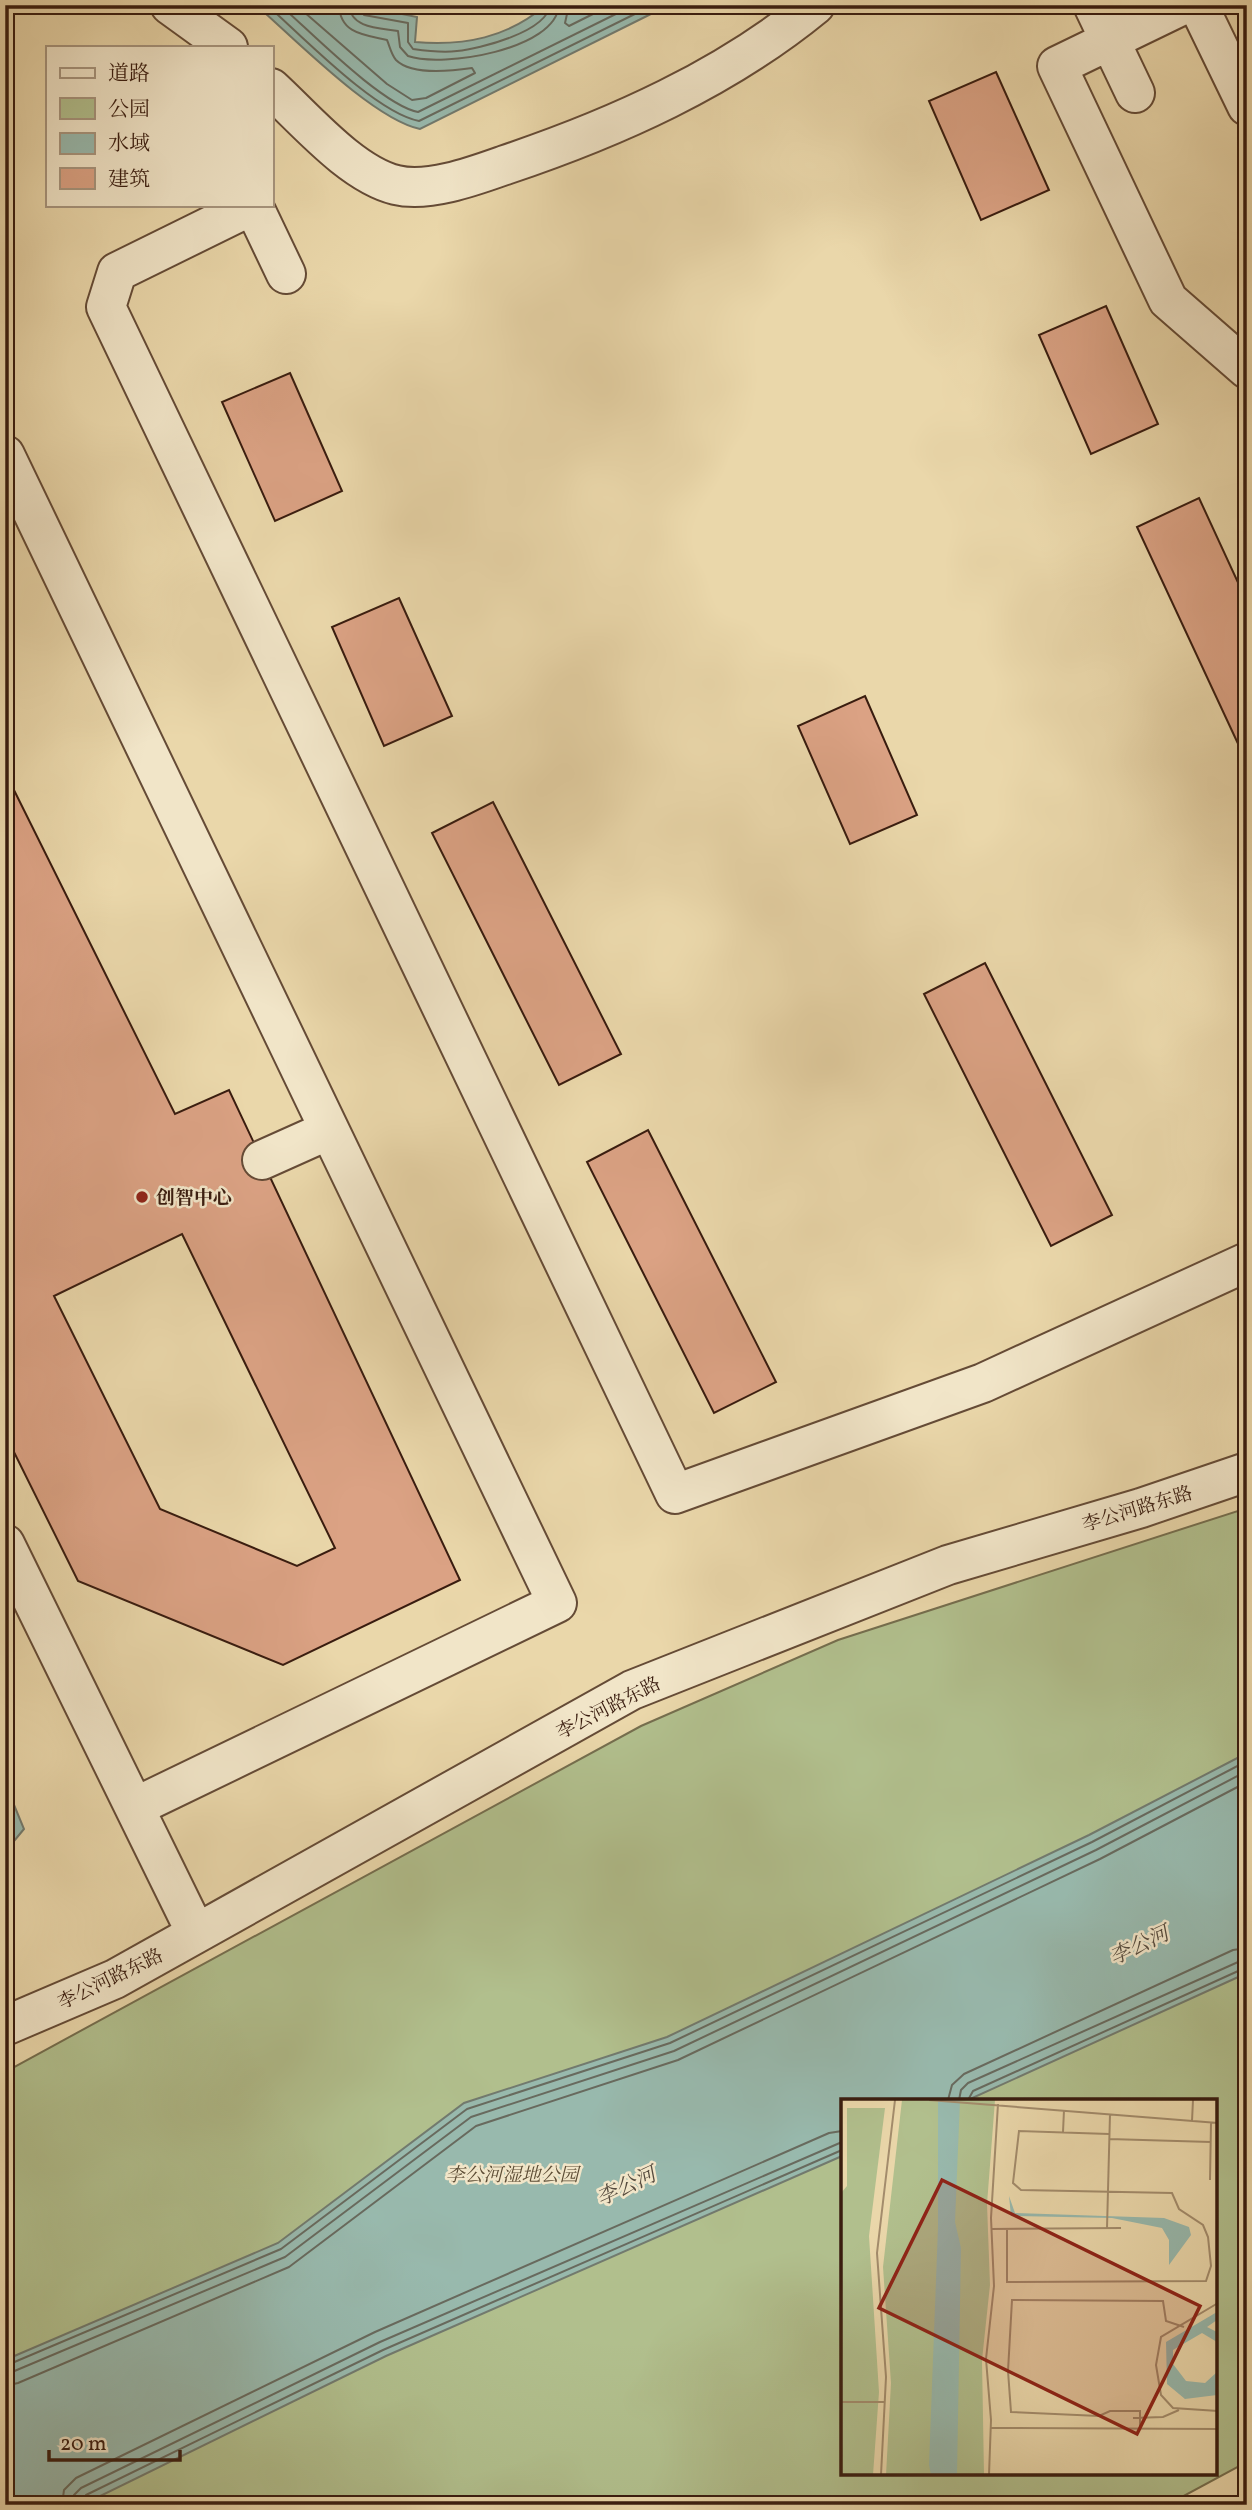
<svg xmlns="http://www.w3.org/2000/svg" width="1252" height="2510" font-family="Vollkorn,'Noto Serif SC',serif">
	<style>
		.green { fill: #b1bf8d; stroke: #756e4e; stroke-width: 2; fill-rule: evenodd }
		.water { fill: #98b9ad; stroke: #727a6e; stroke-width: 2 }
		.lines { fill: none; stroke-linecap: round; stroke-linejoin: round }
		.shore { stroke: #686a5e; stroke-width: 2 }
		.building { fill: #dba284; stroke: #391c0f; stroke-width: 2; fill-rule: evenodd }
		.minor-casing { stroke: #654b36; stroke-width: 42 }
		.minor { stroke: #f1e5c8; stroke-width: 38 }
		.poi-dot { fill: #8f2418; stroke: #f1e5c8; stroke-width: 2.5 }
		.labels { text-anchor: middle; stroke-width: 5; stroke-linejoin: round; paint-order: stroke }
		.poi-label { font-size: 19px; font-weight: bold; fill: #391c0f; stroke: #f1e5c8; text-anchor: start }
		.street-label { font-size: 19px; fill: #391c0f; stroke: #f1e5c8 }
		.park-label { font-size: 19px; font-style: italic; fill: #5d4d35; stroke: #f1e5c8 }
		.water-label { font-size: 21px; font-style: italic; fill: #564b3e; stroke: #f1e5c8 }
		.inset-road { fill: none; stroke: #a38c6c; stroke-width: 2 }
		.view { fill: #8f2418; fill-opacity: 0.15; stroke: #8f2418; stroke-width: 3.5 }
		.inset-edge { fill: none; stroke: #391c0f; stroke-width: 3.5 }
	</style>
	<rect width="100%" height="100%" fill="#ead7aa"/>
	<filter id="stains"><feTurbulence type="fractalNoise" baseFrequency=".00286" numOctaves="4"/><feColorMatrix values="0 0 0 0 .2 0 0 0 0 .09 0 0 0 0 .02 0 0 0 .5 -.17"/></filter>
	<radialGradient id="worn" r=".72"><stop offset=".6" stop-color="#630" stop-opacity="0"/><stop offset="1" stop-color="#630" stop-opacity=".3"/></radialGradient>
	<!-- green -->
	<path class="green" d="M1247,1508V2462L1167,2505H5V2072L641,1726L838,1640ZM842,2100H1215V2473H842Z"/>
	<!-- water -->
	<path class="water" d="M256,5H357L417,17L415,42C465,46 507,38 546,5H669L420,129C373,119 295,39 256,5Z
		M1247,1753V1973L968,2100H842V2156L386,2356L82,2505H5V2360L278,2243L464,2103L667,2037L1089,1835Z
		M5,1783L24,1829L5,1852Z"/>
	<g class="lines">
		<!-- shore -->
		<path class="shore" d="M267,5C302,36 376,113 419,121L653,5
			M280,5C311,32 382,105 418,112L634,5
			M296,5L387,84L412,100L426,98L475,73L472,68C452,71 412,76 396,60C391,54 390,47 387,40C365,35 340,34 339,5
			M349,5C351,29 380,28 398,31L400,47L408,56C442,68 556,50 559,5
			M358,5L364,15L408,23V42L413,49C427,51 443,53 457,51C479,49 547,32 550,5
			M569,5L565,23L569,26L611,5
			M948,2100L952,2085L964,2074L1233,1950L1247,1948
			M959,2100L961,2090L968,2083L1247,1958
			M968,2100L973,2091L1247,1967
			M5,2366L281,2249L467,2109L670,2043L1092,1842L1247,1761
			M5,2375L285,2257L471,2117L674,2051L1096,1850L1247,1771
			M5,2386L18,2383L289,2267L476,2126L678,2060L1100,1859L1247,1782
			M62,2505L64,2490L76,2478L375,2332L829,2133L842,2131
			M72,2505L74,2495L81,2488L380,2342L842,2142
			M81,2505L86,2495L383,2350L842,2150"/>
	</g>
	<!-- building -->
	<path class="building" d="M996,72L1049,190L981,220L929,101Z
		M1106,306L1158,424L1091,454L1039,335Z
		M290,373L342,491L275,521L222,402Z
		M1199,498L1247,602V763L1137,527Z
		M399,598L452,716L384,746L332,627Z
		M865,696L917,815L850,844L798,726Z
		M5,772L175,1114L229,1090L460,1580L283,1665L78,1581L5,1434ZM182,1234L335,1548L297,1566L160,1509L54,1296Z
		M493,802L621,1054L559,1085L432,833Z
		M985,963L1112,1215L1051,1246L924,994Z
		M648,1130L776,1382L714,1413L587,1162Z"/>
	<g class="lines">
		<!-- minor casing -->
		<g class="minor-casing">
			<path id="minor" d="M170,5L228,47
				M1093,5L1135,93
				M1183,5L1057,66L1168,300L1247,369
				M1198,5L1247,106
				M271,88C305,119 351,174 396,185C428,193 474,176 505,165C615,128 725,79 815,5
				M253,205L117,272L106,307L675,1494L983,1383L1247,1262
				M254,207L286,274
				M5,455L557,1603L135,1807
				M262,1160L329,1130
				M5,1544L196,1933
				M5,2026L115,1979L632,1690L948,1565L1141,1508L1247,1472"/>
		</g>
		<!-- minor -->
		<use href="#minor" class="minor"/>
	</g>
	<!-- markers -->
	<circle class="poi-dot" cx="142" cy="1197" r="7"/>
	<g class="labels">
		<!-- poi labels -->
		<g class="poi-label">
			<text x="156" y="1204">创智中心</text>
		</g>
		<!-- street labels -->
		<g class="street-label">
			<text transform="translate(1137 1508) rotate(-17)" y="7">李公河路东路</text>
			<text transform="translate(608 1707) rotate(-27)" y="7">李公河路东路</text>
			<text transform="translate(110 1978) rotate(-26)" y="7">李公河路东路</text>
		</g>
		<!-- park labels -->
		<g class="park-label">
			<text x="512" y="2181">李公河湿地公园</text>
		</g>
		<!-- water labels -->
		<g class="water-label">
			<text transform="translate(1139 1945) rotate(-25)" y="7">李公河</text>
			<text transform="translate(626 2186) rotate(-25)" y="7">李公河</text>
		</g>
	</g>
	<!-- overview -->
	<g transform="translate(841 2099)">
		<rect width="376" height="376" fill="#ead7aa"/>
		<path d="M61,1H154L146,105L149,186L141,261L143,376H45L50,284L42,168ZM6,9H44L28,137L38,293L32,376H0V94L6,87Z" fill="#b1bf8d"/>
		<path d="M97,1H119L114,123L120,149L116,376H90L88,366L97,128ZM168,97L174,114L323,119L348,128L350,136L328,166V141L321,129L271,119L170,117ZM376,213V221L366,228L376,233V243L361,234L332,251V265L345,282L364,284L376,273V296L344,300L326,285L325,243Z" fill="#98b9ad"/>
		<path class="inset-road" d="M88,1L377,24M351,22L352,1M222,33L223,11M268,40L370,43M369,81L370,24M266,129L269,15M150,130L280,129M166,130V183L365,182L370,167L367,138L362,126L338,110L331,94L180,91L172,84L178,32L268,35M377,204L320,238L315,266L320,296L332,309L377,312M0,303H44M292,319L322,318L338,311M150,329L377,330M299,329V312H269L258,317L170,313L167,272L171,201L322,202L325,222L343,228M40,376L45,278L36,154L54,1M148,376L150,321L145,260L153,187L150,119L157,5"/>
		<path class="view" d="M101,81L359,207L296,335L38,209Z"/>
		<rect width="376" height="376" class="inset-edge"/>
	</g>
	<!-- margin -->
	<rect width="1252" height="2510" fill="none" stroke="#ead7aa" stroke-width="28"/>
	<rect x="7" y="7" width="1238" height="2496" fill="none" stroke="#391c0f" stroke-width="3.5"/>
	<rect x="14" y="14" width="1224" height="2482" fill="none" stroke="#391c0f" stroke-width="2"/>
	<!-- legend -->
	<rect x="46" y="46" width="228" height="161" fill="#f1e5c8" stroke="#a7957e" stroke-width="2"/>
	<rect x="60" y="68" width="35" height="10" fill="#f1e5c8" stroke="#a7957e" stroke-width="2"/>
	<text x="108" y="80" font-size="21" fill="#391c0f">道路</text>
	<rect x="60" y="98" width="35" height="21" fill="#b1bf8d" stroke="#a7957e" stroke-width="2"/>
	<text x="108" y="116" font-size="21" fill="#391c0f">公园</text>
	<rect x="60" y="133" width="35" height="21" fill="#98b9ad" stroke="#a7957e" stroke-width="2"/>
	<text x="108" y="150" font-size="21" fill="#391c0f">水域</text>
	<rect x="60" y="168" width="35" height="21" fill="#dba284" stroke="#a7957e" stroke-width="2"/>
	<text x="108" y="186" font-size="21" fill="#391c0f">建筑</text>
	<!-- scale -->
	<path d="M49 2450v10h131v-10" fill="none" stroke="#391c0f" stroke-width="3.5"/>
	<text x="60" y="2450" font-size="21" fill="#391c0f" stroke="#f1e5c8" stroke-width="5" paint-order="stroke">20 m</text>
	<rect width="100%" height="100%" filter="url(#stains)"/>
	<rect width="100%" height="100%" fill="url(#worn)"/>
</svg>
